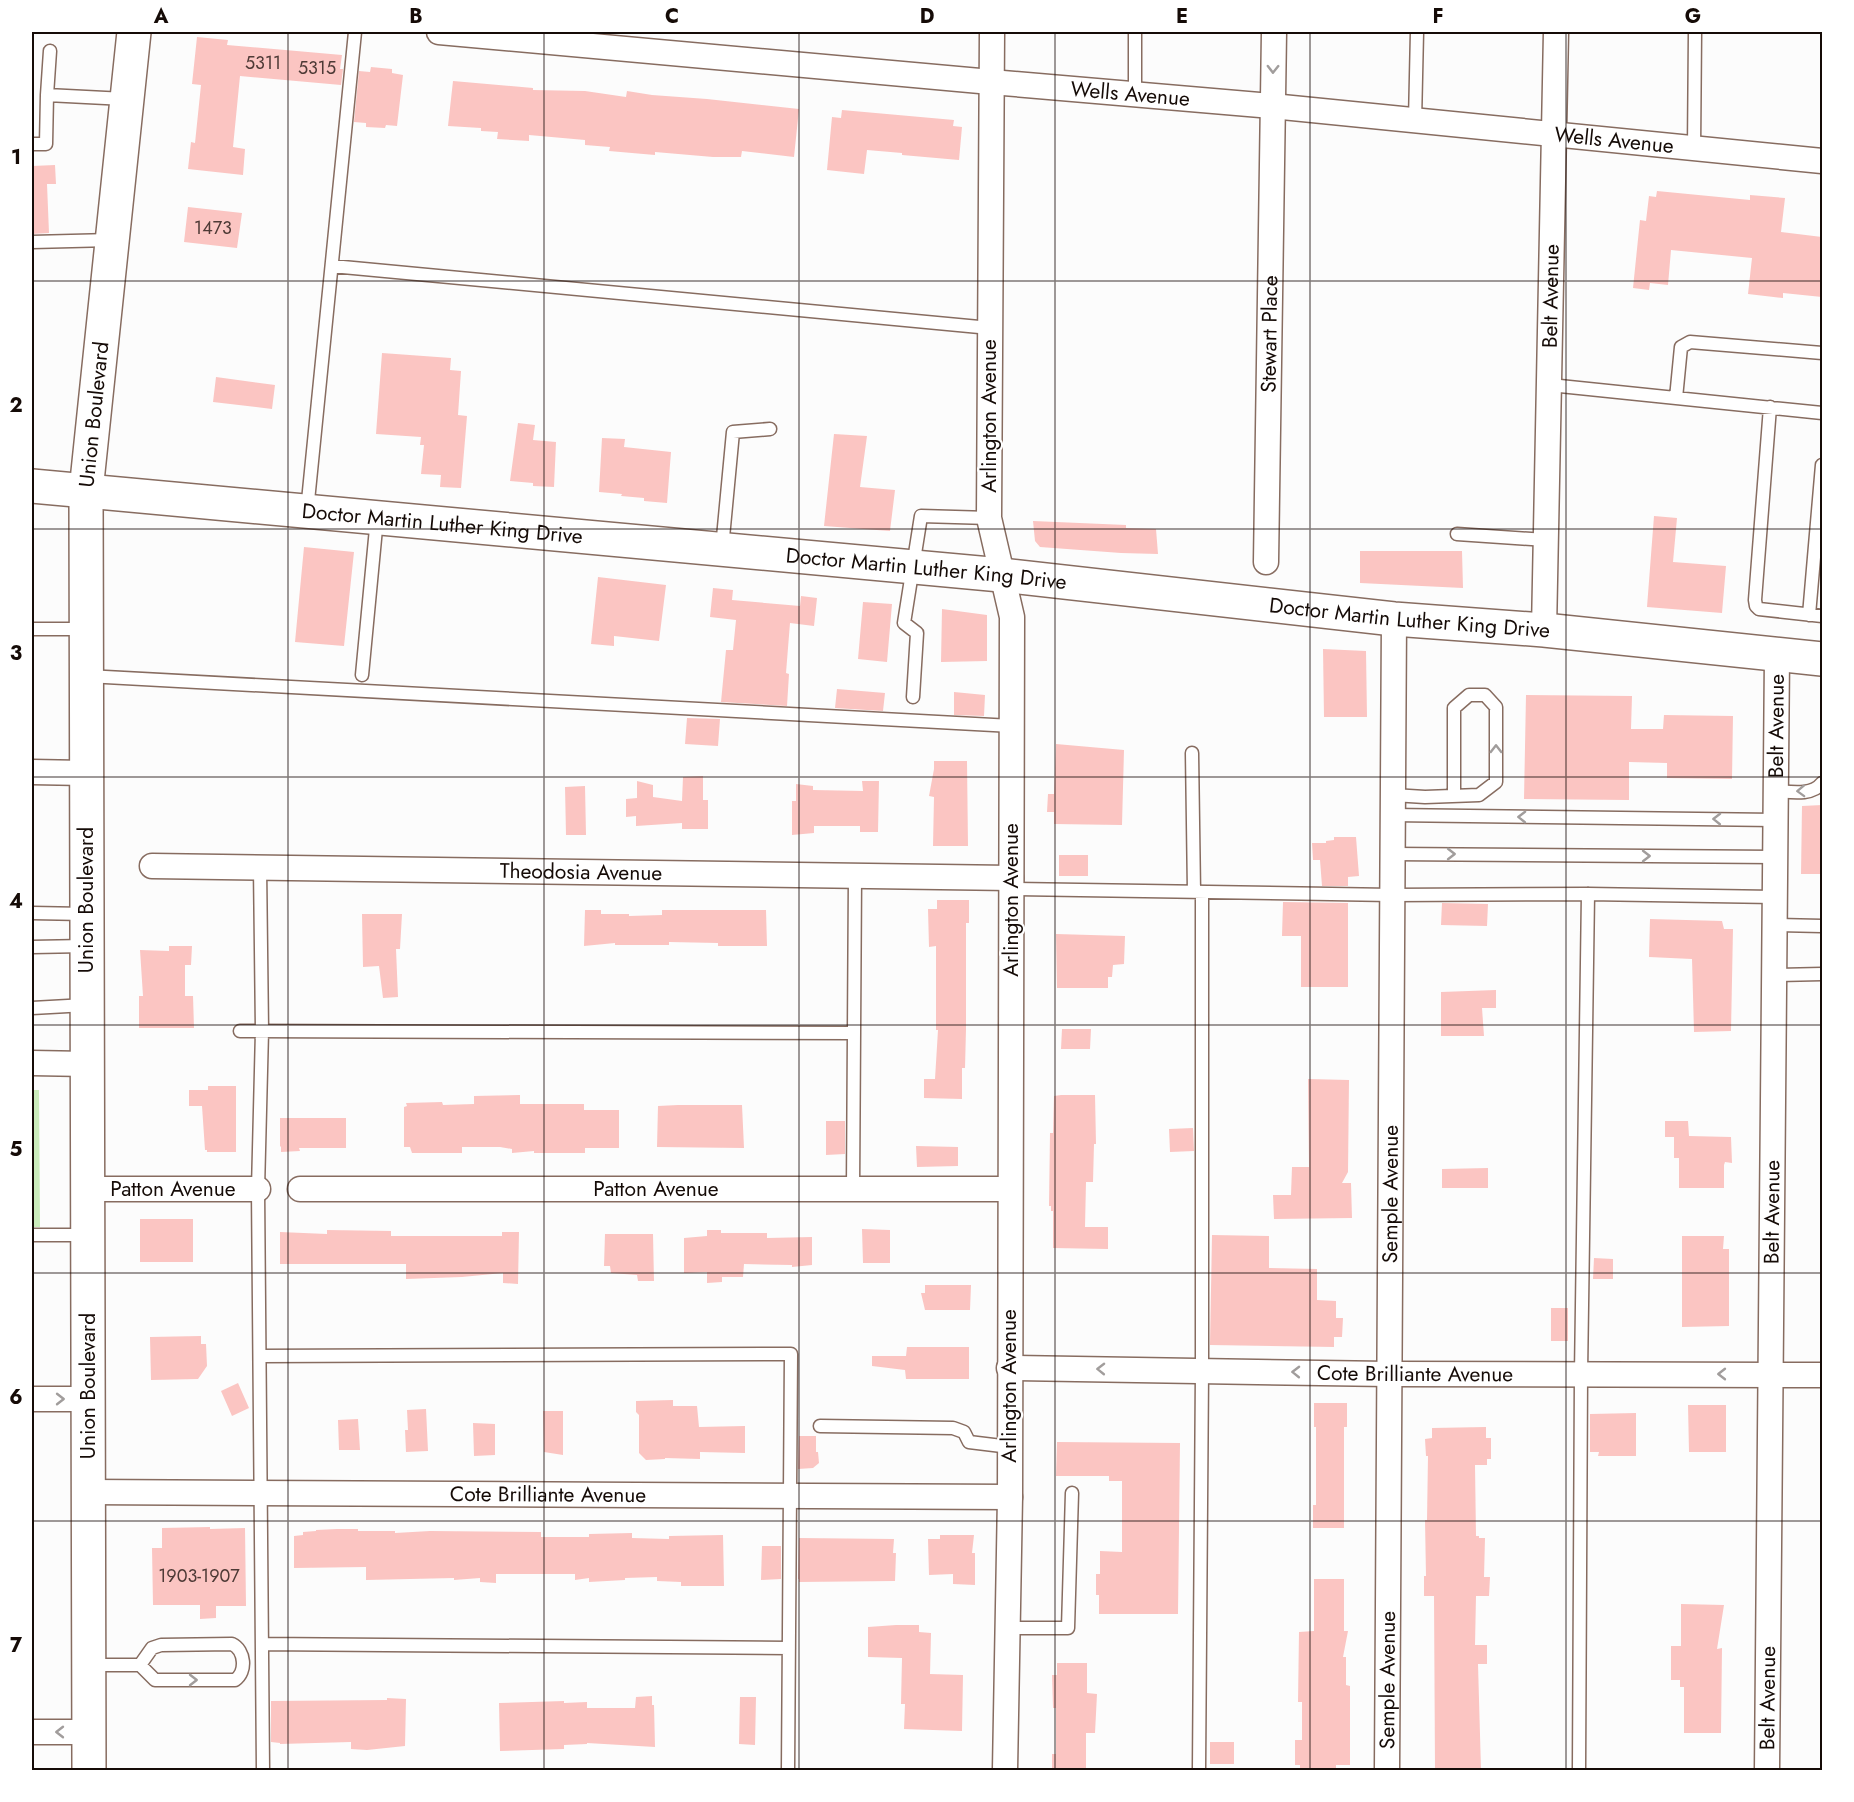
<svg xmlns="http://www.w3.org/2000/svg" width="1854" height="1802" font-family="Jost,sans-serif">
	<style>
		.green { fill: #cbecbb }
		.building { fill: #fbc5c2 }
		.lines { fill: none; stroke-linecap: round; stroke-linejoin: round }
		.service-casing { stroke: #876c60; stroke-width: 15 }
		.minor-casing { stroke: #876c60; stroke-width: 27 }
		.secondary-casing { stroke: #876c60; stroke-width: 36 }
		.service { stroke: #fff; stroke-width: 12 }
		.minor { stroke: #fff; stroke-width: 24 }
		.secondary { stroke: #fff; stroke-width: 33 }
		.oneway { stroke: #a19d9c }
		.grid { fill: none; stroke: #150b07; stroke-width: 1.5; stroke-opacity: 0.55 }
		.labels { text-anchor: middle; stroke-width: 4.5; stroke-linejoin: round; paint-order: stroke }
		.number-label { font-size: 18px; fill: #4e3a36 }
		.street-label { font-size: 21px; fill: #150b07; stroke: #fff }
		.neatline { fill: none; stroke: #150b07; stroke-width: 2 }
		.grid-label { font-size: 20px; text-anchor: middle; font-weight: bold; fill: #150b07 }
	</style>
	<rect width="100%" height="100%" fill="#fcfcfc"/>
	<!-- green -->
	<path class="green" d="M32,1090H39L40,1227H32Z"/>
	<!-- building -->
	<path class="building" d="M197,37L228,40L227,45L342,55L340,69H343L341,85L240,76L233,147L245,149L243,175L188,169L191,142L195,143L201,85L192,84Z
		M371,67L392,69V73L403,75L397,126L386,125L385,128L366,127V123L354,122L359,71L370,72Z
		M453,81L533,88V90L585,91L626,97L627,91L652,95L707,99L799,109L794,157L742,151L741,157H713L655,152V155L609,151L610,147L585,145V140L529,135V141L497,139L498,132L481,131V128L448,126Z
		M842,110L954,120L953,126L962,127L959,160L902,155V153L867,150L864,174L827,170L832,117L841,118Z
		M55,165L56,184H47L49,233L32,234V166Z
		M1657,191L1750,200V195L1785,198L1781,232L1822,237V297L1783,293V298L1748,294L1752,258L1671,250L1668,285L1650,283L1649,290L1633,288L1640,220L1646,221L1649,196L1656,197Z
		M188,207L242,213L237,248L184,242Z
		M382,353L451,358L450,370L461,371L458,415L467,416L461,488L440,487L441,475L421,474L424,445H420L421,437L376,434Z
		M216,377L275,385L272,409L213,402Z
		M518,423L535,425L533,440L556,442L554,487L533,486V483L510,481Z
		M834,434L867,436L860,487L895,490L890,531L824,526Z
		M602,438L625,439L624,447L671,452L667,503L644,501V498L621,496L622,494L599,492Z
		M1654,516L1677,518L1673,562L1726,566L1722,613L1647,607Z
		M1033,521L1126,525V528L1156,529L1158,554L1121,553L1040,547L1035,541Z
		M304,547L354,552L344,646L295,642Z
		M1360,551H1462L1463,588L1360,583Z
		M598,577L666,585L659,641L614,636V646L591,644Z
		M713,588L733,590L732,600L800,606L801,596L817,598L814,626L790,623L786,673L789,674L787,706L721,702L726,650H733L736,620L710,617Z
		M863,602L892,604L887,662L858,659Z
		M942,609L987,615V661L941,662Z
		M1323,649L1366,651L1367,717H1324Z
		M837,689L885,693L883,711L835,708Z
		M954,692L985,695L984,716L954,715Z
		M1526,695L1632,696L1631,729H1663L1664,715L1733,716L1732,779L1667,778V763L1629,762V800L1524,799Z
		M687,718L720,719L718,746L685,744Z
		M1056,744L1124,750L1122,825L1054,824V812H1047L1048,794H1054Z
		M934,761H967L968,846H933L934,797L929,796L934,769Z
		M703,776V800H708V829H682V823L636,826V816L626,817V799L637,798V781L653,785V797L682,801L683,777Z
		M862,781H879L878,832H860V826H814V833L792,835V801H796V784L813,786V790L863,791Z
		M585,786L586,835H566L565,787Z
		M1822,805V874H1801L1802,806Z
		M1334,837H1356L1359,876L1348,877V886H1322L1320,860H1313L1312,843H1326V841L1334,840Z
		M1059,855H1088V876H1059Z
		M937,900H969V923H966V1029L965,1068H962V1099L924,1098V1079H935L938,1030H936V946L929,947L928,909H937Z
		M1283,902L1348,903V987H1301V936H1282Z
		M1442,903L1488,904L1487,926L1441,925Z
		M585,910H601V914H629V916L662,915V910H766L767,946H718V943L669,942V945H615V943L584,946Z
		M362,914H402L400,949H396L398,997L383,998L379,966L363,967Z
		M1650,919L1722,921L1724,929H1733L1731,1031L1694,1032L1692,959L1649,957Z
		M1056,934L1125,936L1124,964L1113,965L1112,977H1108V988H1057Z
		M169,946H192L191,965H185V996H193L194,1028H139V996H143L140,950L169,951Z
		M1496,990V1008H1482L1484,1036H1441V992Z
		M1062,1029H1091L1090,1049H1061Z
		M1308,1079L1349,1080L1348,1172L1342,1183H1351L1352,1218L1274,1219L1273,1195H1291L1292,1167H1309Z
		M208,1086H236V1152H207V1150H205L202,1106H189V1090H208Z
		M520,1095V1104H584V1110H619V1148H585V1153H534V1151L512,1153V1149L500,1147H462V1153H412L410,1147H404V1107L407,1106L406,1103L442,1102L443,1105L474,1104V1096Z
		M1061,1095H1095L1096,1144H1094L1093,1182H1086L1085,1227H1108V1249L1053,1248V1211H1051V1206H1049L1050,1133H1053L1054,1096Z
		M678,1105H742L744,1148L657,1147L658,1106Z
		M280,1118H346V1148H299L300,1151L281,1152V1147L280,1146Z
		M826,1121H845V1154L826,1155Z
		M1665,1121H1688L1689,1136L1731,1137L1732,1163L1725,1162L1724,1165V1188H1679V1158H1674V1137H1665Z
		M1193,1128L1194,1151L1170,1152L1169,1129Z
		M916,1146L958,1147V1166L917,1167Z
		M1488,1168V1188H1442V1169Z
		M140,1219H193V1262H140Z
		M862,1229L890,1230V1263H863Z
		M327,1230L391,1231V1236H502V1232H519L518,1284L503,1283V1273L462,1277L406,1279V1264H280V1232L327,1234Z
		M707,1230H721V1233H767V1238L812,1237V1265L792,1267V1265L744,1264L743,1277H722V1282L707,1283V1272L684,1273V1238L707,1236Z
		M605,1234H653L654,1281H638L637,1275L611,1273L610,1266H604Z
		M1212,1235L1269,1236V1268L1317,1269V1300L1336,1301V1318H1343L1342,1337H1334V1347L1210,1345Z
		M1682,1236H1724L1723,1249H1729V1326L1682,1327Z
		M1594,1258L1613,1259V1279H1593Z
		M925,1285H971L970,1310H925L921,1293H925Z
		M1551,1308H1568V1341H1551Z
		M201,1336V1344H206L207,1366L198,1379L151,1380L150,1337Z
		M907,1347H969V1379H906L905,1370L872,1366V1356H906Z
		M238,1383L249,1408L232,1416L221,1391Z
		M673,1400V1406H697L699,1427L745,1426V1453L700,1452V1459L665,1458V1459L646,1460L639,1453V1415L636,1412V1401Z
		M1314,1403H1347V1427H1344V1528H1313V1505H1316V1427H1314Z
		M1688,1405H1726V1452H1689Z
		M426,1409L428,1451L406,1452L405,1430H408L407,1410Z
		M543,1411H563V1455L544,1452Z
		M1636,1413V1456H1598L1599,1452H1590V1414Z
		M358,1419L360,1450H339L338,1420Z
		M473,1423L495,1424V1455L474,1456Z
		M1486,1427V1438H1491V1459H1487V1465H1475L1476,1536H1479V1538H1485L1484,1577H1490L1489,1596H1476L1475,1645H1487V1664H1478L1481,1770H1435L1434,1596H1424V1576H1426L1425,1520H1427L1428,1456H1426L1425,1439L1432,1438V1428Z
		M799,1436H816V1452H818L819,1463L813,1468L798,1469Z
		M1057,1442L1180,1443L1178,1614H1099V1595H1096V1574H1100V1551L1122,1552V1481H1109V1476H1056Z
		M210,1527V1529L245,1528L246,1606H216V1618L200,1619V1605H153L152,1548H162V1528Z
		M337,1529H358V1531H395V1533L430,1531L541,1532V1537H589V1534L632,1533V1538L669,1539V1536L723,1535L724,1586H681V1582L657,1581V1577L625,1578V1580L589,1582V1578L575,1580V1574H496V1583L480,1582V1578L454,1580V1578L366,1580V1567L294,1568V1536L303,1535V1532L316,1531V1530Z
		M940,1535H974L972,1553H975V1585L953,1584V1574L929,1575L928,1539H940Z
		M799,1538L894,1539L893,1553H896L895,1581L799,1582V1579H798Z
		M762,1546H781V1579L761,1580Z
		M1314,1579H1344V1631H1348L1343,1657H1346V1685L1350,1686V1765H1336V1770H1300V1765H1295V1740H1302V1702H1298L1299,1632L1314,1631Z
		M1681,1604L1724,1605L1717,1649L1722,1648L1721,1733H1684V1687H1680V1680H1671V1646H1681Z
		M896,1625H919V1632L931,1633L930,1674L963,1675L962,1731L904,1729L905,1704H901L902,1658L868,1657V1627Z
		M1057,1663H1087V1693L1097,1694L1095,1733H1086V1770H1052V1754H1056V1708H1053L1052,1675H1057Z
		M652,1696V1705H654L655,1747L587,1743V1744L564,1745V1749L500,1751L499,1703L564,1701V1703L587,1702V1708H635L636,1697Z
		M740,1697H756L755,1745L739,1744Z
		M387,1698L406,1699L405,1746L367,1750L351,1749V1742L280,1744V1743L271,1742V1701L387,1700Z
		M1210,1742H1234V1764H1210Z"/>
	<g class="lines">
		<!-- service casing -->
		<g class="service-casing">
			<path id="service" d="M50,51L47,95L125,99
				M1135,95V32
				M1415,121L1417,32
				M32,144H46L47,95
				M1694,149L1695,32
				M32,242L111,240
				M332,266L990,328
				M1550,385L1822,413
				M1676,398L1681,347L1690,342L1822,353
				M1770,407L1755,600L1756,606L1759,609L1822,616
				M307,511L355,32
				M1457,534L1546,540
				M722,548L733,432L770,429
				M1809,615L1822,465
				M32,629H85
				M362,675L377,518
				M87,676L1012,726
				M913,697L917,633L904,623L921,516L989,518
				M1192,753L1194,892
				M1776,791C1791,792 1812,796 1822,783
				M1393,795L1425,797L1479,795L1496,782V707L1485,695H1469L1454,708V796
				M1392,815L1775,820
				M1392,854L1775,857
				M260,867L262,1031L258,1189L263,1770
				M1011,889L1392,895L1588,894L1774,897
				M32,913L85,914
				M1774,925L1822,926
				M32,947L85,946
				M1774,975L1822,974
				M32,1008L86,1005
				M240,1031L854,1033
				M853,1189L855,876
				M32,1235H86
				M260,1356L791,1354L788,1770
				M820,1426L953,1428L964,1432L969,1442L1010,1447
				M1007,1628H1068L1072,1493
				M262,1644L789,1648
				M90,1665H140L155,1680H235C247,1672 245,1650 232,1644L161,1645L152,1648L140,1665
				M1199,1770L1202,1371V892
				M1579,1770L1581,1374L1588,894"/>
		</g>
		<!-- minor casing -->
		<g class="minor-casing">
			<g id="minor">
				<path id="s1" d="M439,32L991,82L1272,106L1822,161"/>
				<path d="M992,32L989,518L1012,617L1010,1497L1005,1770"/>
				<path id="s2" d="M1266,562L1274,32"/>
				<path id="s3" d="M1544,630L1556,32"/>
				<path d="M32,772L85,773"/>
				<path id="s4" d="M152,866L1011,878"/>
				<path d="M32,1063L87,1064"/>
				<path id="s5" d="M87,1189H258"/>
				<path id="s6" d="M300,1189H1010"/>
				<path id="s7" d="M1009,1368L1388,1374L1822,1375"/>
				<path d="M32,1399H88"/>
				<path id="s8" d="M88,1492L1010,1497"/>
				<path d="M32,1732H89"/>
				<path id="s9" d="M1387,1770L1394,619"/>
				<path id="s10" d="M1767,1770L1777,655"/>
			</g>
		</g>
		<!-- secondary casing -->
		<g class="secondary-casing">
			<g id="secondary">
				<path id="s11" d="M32,486L1001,575L1394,619L1544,630L1822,659"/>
				<path id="s12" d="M89,1770L86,491L134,32"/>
			</g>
		</g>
		<!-- service -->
		<use href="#service" class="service"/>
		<!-- minor -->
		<use href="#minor" class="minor"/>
		<!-- secondary -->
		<use href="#secondary" class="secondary"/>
	</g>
	<!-- one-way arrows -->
	<defs><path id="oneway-chevron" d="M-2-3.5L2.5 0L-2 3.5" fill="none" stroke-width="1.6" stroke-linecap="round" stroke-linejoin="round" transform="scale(1.5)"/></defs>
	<g class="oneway">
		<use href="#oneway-chevron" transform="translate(1273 69) rotate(91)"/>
		<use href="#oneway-chevron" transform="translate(1496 749) rotate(-90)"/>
		<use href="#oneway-chevron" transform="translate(1801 791) rotate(178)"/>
		<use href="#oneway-chevron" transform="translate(1522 817) rotate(-179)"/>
		<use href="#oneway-chevron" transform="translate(1717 819) rotate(-179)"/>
		<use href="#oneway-chevron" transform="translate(1451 854)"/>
		<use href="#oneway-chevron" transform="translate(1646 856)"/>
		<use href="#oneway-chevron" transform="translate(1101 1369) rotate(-179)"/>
		<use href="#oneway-chevron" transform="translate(1296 1372) rotate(-179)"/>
		<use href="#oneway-chevron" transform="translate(1722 1374) rotate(-180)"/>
		<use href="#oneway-chevron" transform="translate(60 1399)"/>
		<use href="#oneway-chevron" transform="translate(193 1680)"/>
		<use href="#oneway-chevron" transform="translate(60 1732) rotate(-180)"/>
	</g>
	<!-- grid -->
	<path class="grid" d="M288,32V1770M544,32V1770M799,32V1770M1055,32V1770M1310,32V1770M1566,32V1770M32,281H1822M32,529H1822M32,777H1822M32,1025H1822M32,1273H1822M32,1521H1822"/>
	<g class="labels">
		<!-- number labels -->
		<g class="number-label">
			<text x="263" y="69">5311</text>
			<text x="317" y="74">5315</text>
			<text x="213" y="234">1473</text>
			<text x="199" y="1582">1903-1907</text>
		</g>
		<!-- street labels -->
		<g class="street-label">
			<text dy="7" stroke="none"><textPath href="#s1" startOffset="694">Wells Avenue</textPath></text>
			<text dy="7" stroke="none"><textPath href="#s1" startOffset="1180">Wells Avenue</textPath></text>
			<text dy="7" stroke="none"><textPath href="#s3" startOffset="334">Belt Avenue</textPath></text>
			<text dy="7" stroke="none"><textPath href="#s2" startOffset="228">Stewart Place</textPath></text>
			<text dy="7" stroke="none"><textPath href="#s12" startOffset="1356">Union Boulevard</textPath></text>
			<text transform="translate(989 416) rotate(-90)" y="7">Arlington Avenue</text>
			<text dy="7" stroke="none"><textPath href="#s11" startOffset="412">Doctor Martin Luther King Drive</textPath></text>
			<text dy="7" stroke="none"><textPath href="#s11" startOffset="898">Doctor Martin Luther King Drive</textPath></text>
			<text dy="7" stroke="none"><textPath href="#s11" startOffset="1384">Doctor Martin Luther King Drive</textPath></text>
			<text dy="7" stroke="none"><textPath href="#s10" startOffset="1044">Belt Avenue</textPath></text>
			<text dy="7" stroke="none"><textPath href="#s4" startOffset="429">Theodosia Avenue</textPath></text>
			<text transform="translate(86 900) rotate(-90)" y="7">Union Boulevard</text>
			<text transform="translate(1011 900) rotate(-90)" y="7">Arlington Avenue</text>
			<text dy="7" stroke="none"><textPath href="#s5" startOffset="86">Patton Avenue</textPath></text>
			<text dy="7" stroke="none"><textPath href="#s6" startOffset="356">Patton Avenue</textPath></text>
			<text dy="7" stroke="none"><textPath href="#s9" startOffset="576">Semple Avenue</textPath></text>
			<text dy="7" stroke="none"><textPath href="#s10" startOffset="558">Belt Avenue</textPath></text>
			<text dy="7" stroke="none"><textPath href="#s7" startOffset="406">Cote Brilliante Avenue</textPath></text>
			<text transform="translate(88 1386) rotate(-90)" y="7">Union Boulevard</text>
			<text transform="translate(1009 1386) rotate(-90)" y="7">Arlington Avenue</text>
			<text dy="7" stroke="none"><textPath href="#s8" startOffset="460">Cote Brilliante Avenue</textPath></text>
			<text dy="7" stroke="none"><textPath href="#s9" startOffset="90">Semple Avenue</textPath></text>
			<text dy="7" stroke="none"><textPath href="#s10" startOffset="72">Belt Avenue</textPath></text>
		</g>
	</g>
	<!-- border -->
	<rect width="1854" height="1802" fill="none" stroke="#ffffff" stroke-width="66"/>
	<rect x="33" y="33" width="1788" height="1736" class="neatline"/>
	<g class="grid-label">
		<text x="161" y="23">A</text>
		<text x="416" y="23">B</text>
		<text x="672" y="23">C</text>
		<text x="927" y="23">D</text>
		<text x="1182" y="23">E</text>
		<text x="1438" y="23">F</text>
		<text x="1693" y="23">G</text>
		<text x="16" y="164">1</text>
		<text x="16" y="412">2</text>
		<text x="16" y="660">3</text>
		<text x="16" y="908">4</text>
		<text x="16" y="1156">5</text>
		<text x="16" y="1404">6</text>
		<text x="16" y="1652">7</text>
	</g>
</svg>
